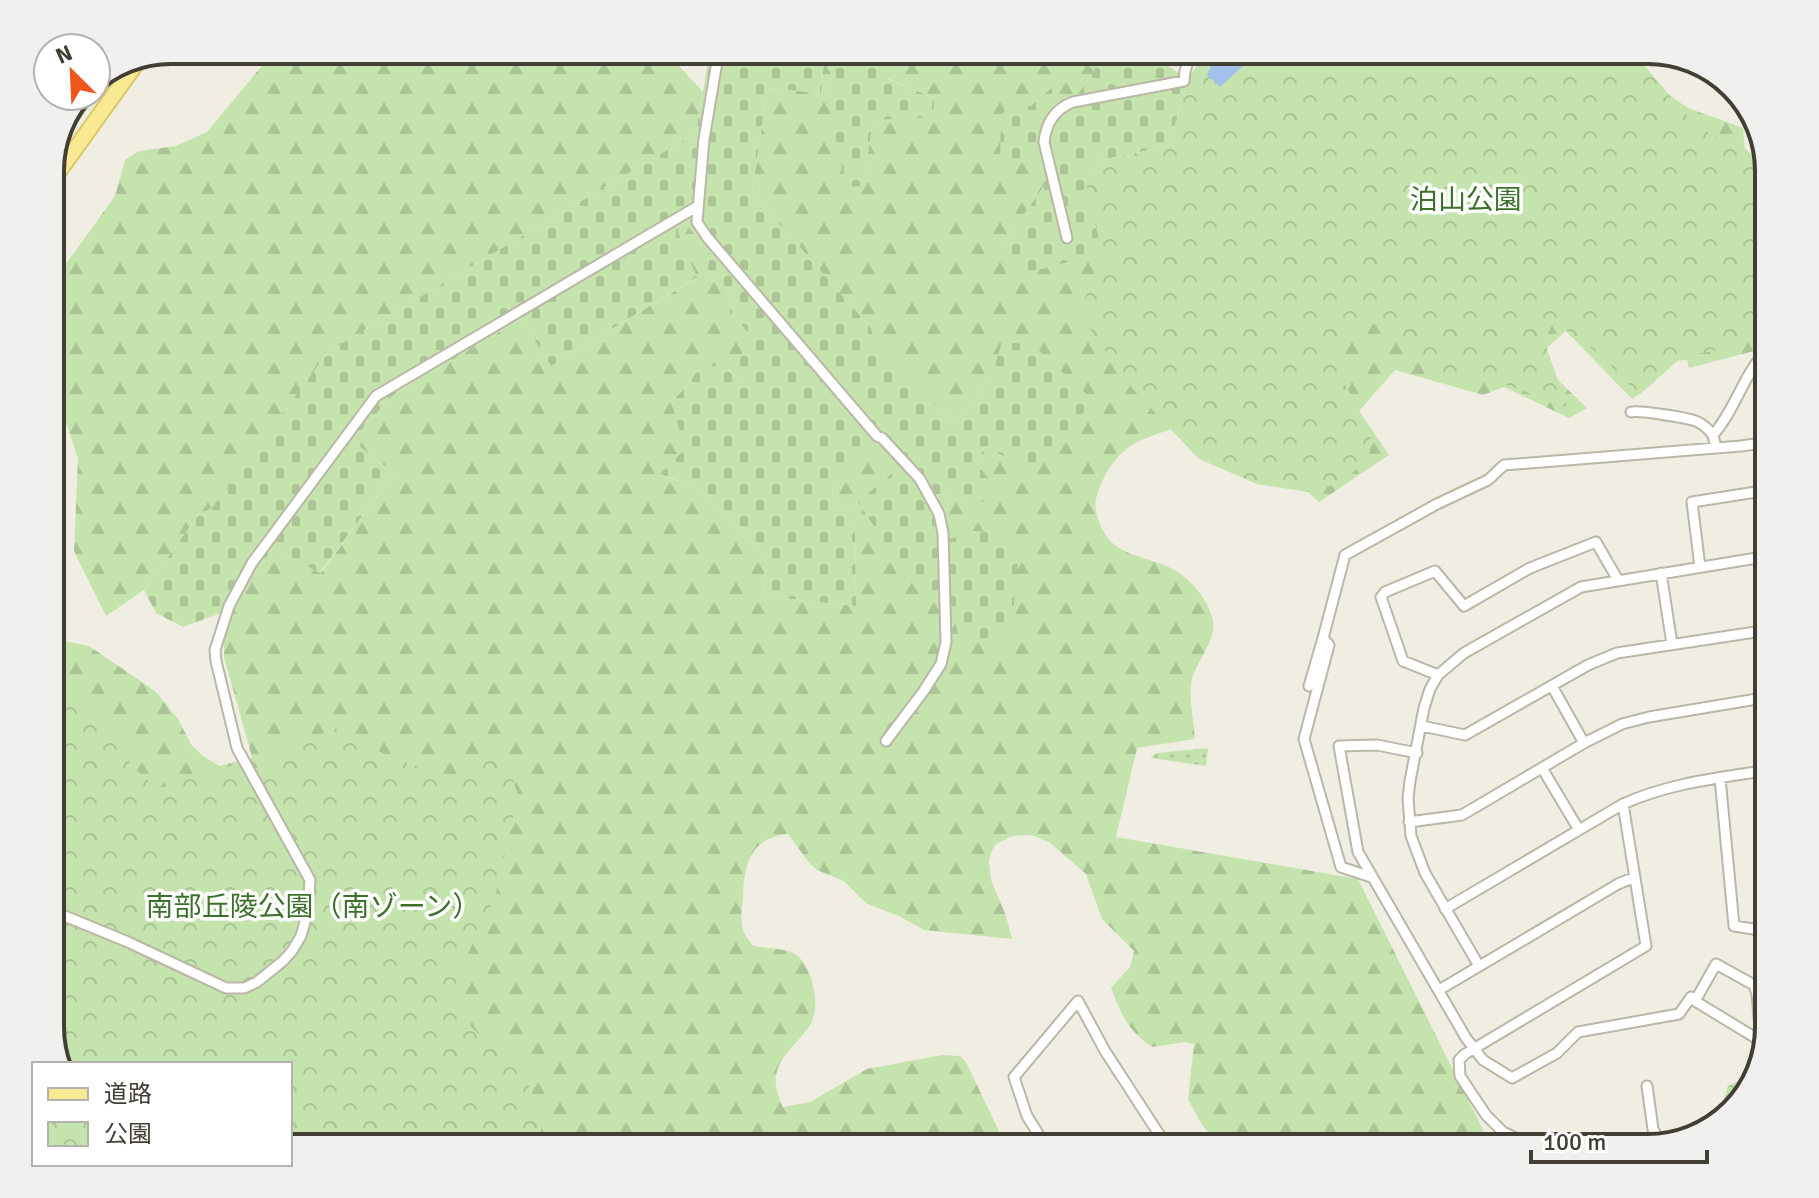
<svg xmlns="http://www.w3.org/2000/svg" width="1819" height="1198" font-family="Signika,'Noto Sans JP',sans-serif">
	<style>
		.grass { fill: url(#grass-dots) }
		.forest { fill: url(#forest-firs) }
		.cemetery { fill: url(#cemetery-stones) }
		.park { fill: url(#park-crowns) }
		.water { fill: #a1c3eb }
		.lines { fill: none; stroke-linecap: round; stroke-linejoin: round }
		.street-casing { stroke: #bbb7a6; stroke-width: 13 }
		.primary-casing { stroke: #dcc865; stroke-width: 18 }
		.street { stroke: #fff; stroke-width: 9 }
		.primary { stroke: #f9e993; stroke-width: 14 }
		.labels { text-anchor: middle; stroke-width: 7; stroke-linejoin: round; paint-order: stroke }
		.park-label { font-size: 28px; fill: #3c702b; stroke: #fff }
		.rim { fill: none; stroke: #423e33; stroke-width: 4 }
	</style>
	<defs>
		<pattern id="grass-dots" width="8" height="8" patternUnits="userSpaceOnUse" patternTransform="scale(2)"><rect width="8" height="8" fill="#c4e3ad"/><path d="M2 2h.1M6 6h.1" fill="none" stroke="#aac495" stroke-width="1.8" stroke-linecap="round"/></pattern>
		<pattern id="forest-firs" width="22" height="20" patternUnits="userSpaceOnUse" patternTransform="scale(2)"><rect width="22" height="20" fill="#c4e3ad"/><path d="M5 1l3.5 6h-7zM16 11l3.5 6h-7z" fill="#aac495"/></pattern>
		<pattern id="cemetery-stones" width="16" height="16" patternUnits="userSpaceOnUse" patternTransform="scale(2)"><rect width="16" height="16" fill="#c4e3ad"/><path d="M2 7V4a2 2 0 0 1 4 0v3zM10 15v-3a2 2 0 0 1 4 0v3z" fill="#aac495"/></pattern>
		<pattern id="park-crowns" width="20" height="18" patternUnits="userSpaceOnUse" patternTransform="scale(2)"><rect width="20" height="18" fill="#c4e3ad"/><path d="M2 6a3 3 0 1 1 6 0M12 15a3 3 0 1 1 6 0" fill="none" stroke="#aac495"/></pattern>
	</defs>
	<rect width="100%" height="100%" fill="#f0eee3"/>
	<!-- grass -->
	<path class="grass" d="M1208,748L1206,766L1150,758L1157,753Z"/>
	<!-- forest -->
	<path class="forest" d="M275,50H674L679,66L703,92L696,133L329,351L212,509L200,513L144,590L106,616L74,551L78,459L67,425L50,406V286L115,196L125,160L139,151L176,146L207,132Z
		M825,50H836L827,97L863,186L873,120L934,98L887,78L890,71L936,55L935,50H1066L1095,70L1076,97L1062,98L1042,155L1045,185L1000,248L1085,179L1645,78L1688,108L1743,128L1746,163L1767,313L1758,350L1689,368L1687,360L1652,362L1655,382L1632,399L1566,331L1535,358L1587,408L1569,418L1504,387L1483,395L1395,370L1359,411L1389,455L1319,502L1288,474L1174,428C1161,433 1140,439 1129,447C1115,457 1103,476 1098,492C1094,504 1095,510 1099,522C1112,558 1144,554 1173,569C1191,579 1209,601 1213,621C1217,640 1193,666 1191,684C1189,698 1194,724 1195,739L1137,748L1116,837L1358,879L1489,1142V1148H1220L1201,1123L1188,1099L1194,1044L1185,1042L1152,1047C1127,1030 1122,1015 1111,988L1130,967L1134,951L1102,919L1086,874L1049,842L1031,835L1012,836L996,844L991,852L989,862L991,880L1006,916L1012,939L924,930L899,916L870,905L863,900L844,881L817,870L810,864L788,834C749,838 744,866 743,898C742,908 740,921 743,930C745,936 750,941 753,946C765,948 780,948 791,952C812,960 822,1006 810,1025C800,1041 783,1052 777,1071C773,1084 778,1095 783,1107L810,1102L867,1069L942,1055L960,1056L966,1062L1007,1148H290V1064H59L50,1034V638L89,646L142,682L156,692L178,719L191,744L204,757L220,766L252,757L224,657V640L229,610L273,548L321,573L394,473L352,441L392,396L521,319L551,366L696,278L676,229L687,224L709,254L708,270L738,301L729,310L754,340L756,384L745,387L730,370L699,368L687,387L671,401L686,449L661,475L700,489L728,516L766,557L763,596L856,606L855,515L850,509L832,504L833,480L875,444L898,469L915,588L973,531L950,540L933,501L940,494L963,500L975,462L986,446L992,375L957,423L948,418L876,344L870,327L752,193L767,88L821,93Z"/>
	<!-- cemetery -->
	<path class="cemetery" d="M710,50H825L821,93L767,88L752,193L870,327L877,344L948,418L957,423L992,375L1002,342L1033,345L1094,401L1032,469L985,447L975,462L995,486L983,502L963,500L940,494L933,501L950,539L973,531L1010,533L1018,563L1011,633L960,643L951,603L915,588L858,502L897,469L875,444L833,481L832,504L850,509L855,515L856,606L763,596L766,557L728,516L700,489L660,474L685,449L671,401L687,387L699,368C724,363 729,369 745,387L755,384L739,364L744,347L754,340L729,310L738,301L708,270L709,254L687,224L677,230L697,277L551,366L521,319L392,396L352,441L394,473L320,573L273,548L229,610L183,627L156,613L144,590L200,513L212,508L329,351L696,133Z
		M836,50H935L936,55L890,71L888,79L934,98L933,117L873,120L863,186L846,187L827,97Z
		M1066,50H1144L1188,79L1169,146L1096,161L1085,179L1102,253L1007,278L1000,248L1045,185L1041,155L1000,161L1001,117L1013,96L1030,107L1053,87L1062,98L1076,97L1095,70Z"/>
	<!-- park -->
	<path class="park" d="M1207,50H1631L1689,118L1713,136L1745,148L1769,173V326L1729,348L1682,357L1639,395L1599,354L1554,322L1544,341L1568,408L1502,383L1452,380L1423,359L1391,330L1345,315L1335,365L1371,433L1369,459L1340,483L1308,492L1257,484L1199,459L1130,386L1079,314L1102,253L1085,179L1096,161L1169,146L1188,79Z
		M113,74L53,157L81,96H96V81Z
		M50,691L87,704L124,746L130,764L157,789L228,767L338,728L397,761L455,777L504,753L518,795L495,897L456,979L455,1010L484,1040L515,1046L541,1118V1148H290V1064H59L50,1034Z
		M1755,1073L1749,1094L1716,1125L1728,1086Z"/>
	<!-- water -->
	<path class="water" d="M1218,50H1254L1241,68L1220,87L1207,75Z"/>
	<g class="lines">
		<!-- street casing -->
		<g class="street-casing">
			<path id="street" d="M719,50L704,139L697,222L707,237L877,436L882,438L920,479L939,514L943,533L946,642L941,664L923,692L886,741
				M1737,94L1746,118L1755,119
				M1067,238L1044,142C1046,123 1055,109 1073,102L1184,81L1185,71L1192,50
				M1769,404L1762,407L1769,423
				M1631,412C1639,410 1690,418 1698,422C1704,425 1709,430 1713,435
				M1716,448L1713,435C1736,409 1743,374 1768,349
				M1700,567L1692,502L1769,490
				M1661,573L1672,644
				M1438,675L1403,661L1381,597L1385,592L1435,571L1464,606L1530,568L1596,542L1618,580
				M1309,686L1323,638
				M1552,686L1584,743
				M1422,726L1465,735L1588,665L1617,653L1762,631L1769,677
				M1417,753L1377,745L1339,746L1358,852L1466,1038L1483,1060L1512,1078L1557,1053L1578,1032L1679,1014L1691,997L1695,1001L1716,964L1754,985L1757,994L1761,1041
				M1542,768L1579,830
				M1720,778L1734,926L1760,930L1769,926
				M1409,822L1462,815L1584,743L1622,724L1649,717L1769,697
				M1371,877L1341,867L1304,739L1329,645L1323,638L1345,555L1437,504L1488,480L1504,465L1741,446L1769,442
				M1445,909L1623,804C1669,783 1719,778 1769,770
				M50,910L128,942L226,988H244L257,982L283,961L292,951L301,936L303,929L308,911L310,880L237,748L216,661L215,650L229,606L252,563L376,396L698,206
				M1479,966L1425,873L1411,836L1408,798L1410,781L1424,708L1430,689L1438,675L1464,653L1581,587L1769,556
				M1439,990L1618,884L1635,877
				M1695,1001L1764,1043
				M1763,1020L1765,1007L1769,997
				M1647,1086L1653,1129L1658,1138H1686
				M1047,1148L1027,1116L1014,1077L1078,1001L1105,1051L1168,1148
				M1537,1148L1503,1132L1486,1115L1460,1076L1459,1060L1465,1054L1646,946L1623,804"/>
		</g>
		<!-- primary casing -->
		<g class="primary-casing">
			<path id="primary" d="M50,184L136,64"/>
		</g>
		<!-- street -->
		<use href="#street" class="street"/>
		<!-- primary -->
		<use href="#primary" class="primary"/>
	</g>
	<g class="labels">
		<!-- park labels -->
		<g class="park-label">
			<text x="1466" y="209">泊山公園</text>
			<text x="313" y="916">南部丘陵公園（南ゾーン）</text>
		</g>
	</g>
	<!-- crop -->
	<path d="M0 0H1819V1198H0ZM171 64H1648A107 107 0 0 1 1755 171V1027A107 107 0 0 1 1648 1134H171A107 107 0 0 1 64 1027V171A107 107 0 0 1 171 64Z" fill="#f0f0ef" fill-rule="evenodd"/>
	<path class="rim" d="M171 64H1648A107 107 0 0 1 1755 171V1027A107 107 0 0 1 1648 1134H171A107 107 0 0 1 64 1027V171A107 107 0 0 1 171 64Z"/>
	<!-- legend -->
	<rect x="32" y="1062" width="260" height="104" fill="#ffffff" stroke="#b3b2ad" stroke-width="2"/>
	<rect x="48" y="1088" width="40" height="12" fill="#f9e993" stroke="#b3b2ad" stroke-width="2"/>
	<text x="104" y="1102" font-size="24" fill="#423e33">道路</text>
	<rect x="48" y="1122" width="40" height="24" fill="url(#park-crowns)" stroke="#b3b2ad" stroke-width="2"/>
	<text x="104" y="1142" font-size="24" fill="#423e33">公園</text>
	<!-- north arrow -->
	<g transform="translate(72 72) rotate(336)"><circle r="38" fill="#ffffff" stroke="#b3b2ad" stroke-width="2"/>
	<path d="M0-6L14 30L0 20L-14 30Z" fill="#ef561b"/>
	<text y="-12" font-size="22" font-weight="bold" text-anchor="middle" fill="#423e33">N</text>
	</g>
	<!-- scale -->
	<path d="M1531 1150v12h176v-12" fill="none" stroke="#423e33" stroke-width="4"/>
	<text x="1543" y="1150" font-size="24" fill="#423e33" stroke="#ffffff" stroke-width="6" paint-order="stroke">100 m</text>
</svg>
